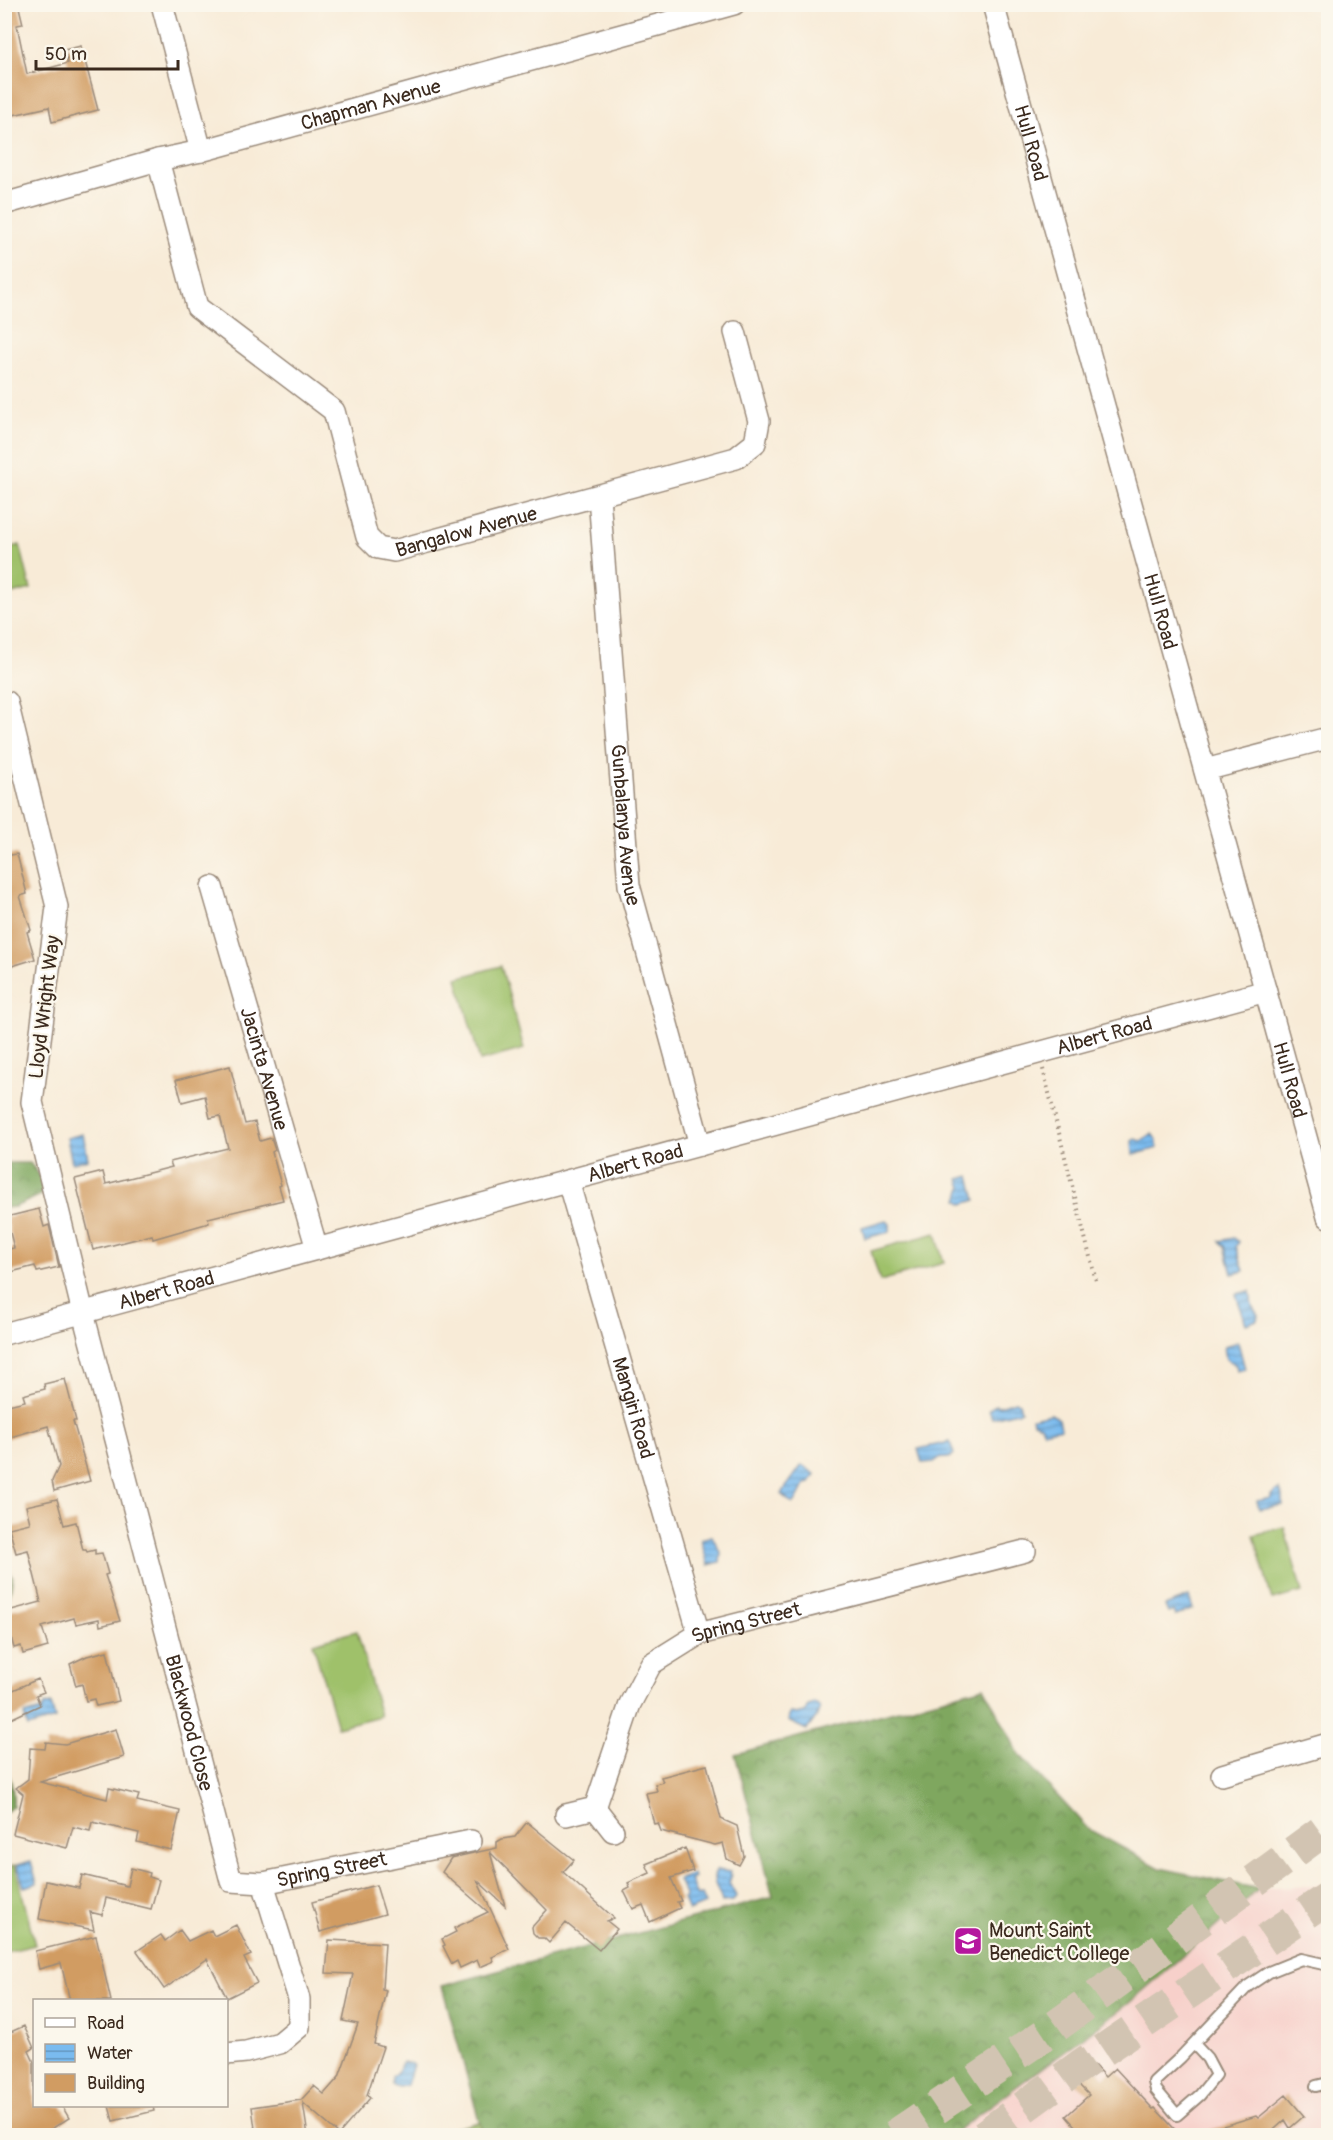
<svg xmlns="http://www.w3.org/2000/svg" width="1333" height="2140" font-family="Pangolin,sans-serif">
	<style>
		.built { fill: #f7d0ca }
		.grass { fill: #9fc16b; stroke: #6d7644; stroke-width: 1.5 }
		.forest { fill: url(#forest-crowns); stroke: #5d683e; stroke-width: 1.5 }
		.park { fill: url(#park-crowns); stroke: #6d7644; stroke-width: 1.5 }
		.water { fill: url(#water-rules); stroke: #5a7286; stroke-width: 1.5 }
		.building { fill: #d19c62 }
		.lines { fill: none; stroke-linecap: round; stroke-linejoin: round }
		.highway-tunnel { stroke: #d2c4b2; stroke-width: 33; stroke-dasharray: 33 16; stroke-linecap: butt }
		.lane-casing { stroke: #9a8a7a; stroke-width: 14 }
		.street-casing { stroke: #9a8a7a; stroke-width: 24 }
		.path { stroke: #9a8a7a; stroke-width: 4; stroke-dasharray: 1.5 4.5; stroke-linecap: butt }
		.lane { stroke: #fff; stroke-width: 10 }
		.street { stroke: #fff; stroke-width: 21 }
		.labels { text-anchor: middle; stroke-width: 4.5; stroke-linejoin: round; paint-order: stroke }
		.street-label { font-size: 20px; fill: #3b2a1e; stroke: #fbf7ec }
		.poi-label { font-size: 20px; fill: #3b2a1e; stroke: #fbf7ec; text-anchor: start }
	</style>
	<defs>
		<pattern id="forest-crowns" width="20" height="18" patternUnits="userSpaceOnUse" patternTransform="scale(1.5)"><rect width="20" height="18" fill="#7fa75f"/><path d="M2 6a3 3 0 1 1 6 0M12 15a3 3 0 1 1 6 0" fill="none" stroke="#69884e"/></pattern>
		<pattern id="park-crowns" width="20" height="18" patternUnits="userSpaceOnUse" patternTransform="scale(1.5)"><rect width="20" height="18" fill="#9fc16b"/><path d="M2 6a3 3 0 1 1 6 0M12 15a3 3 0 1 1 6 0" fill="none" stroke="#839d57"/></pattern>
		<pattern id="water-rules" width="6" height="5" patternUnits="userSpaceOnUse" patternTransform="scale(1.5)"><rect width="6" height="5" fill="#7abbef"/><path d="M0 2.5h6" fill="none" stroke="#6598c1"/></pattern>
	</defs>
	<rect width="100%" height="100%" fill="#fbf7ec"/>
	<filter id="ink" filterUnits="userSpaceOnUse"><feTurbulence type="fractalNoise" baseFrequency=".0167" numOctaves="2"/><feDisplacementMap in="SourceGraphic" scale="12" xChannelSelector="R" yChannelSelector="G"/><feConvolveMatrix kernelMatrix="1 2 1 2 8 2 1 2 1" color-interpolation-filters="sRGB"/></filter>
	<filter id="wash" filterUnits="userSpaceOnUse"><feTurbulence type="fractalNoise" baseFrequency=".008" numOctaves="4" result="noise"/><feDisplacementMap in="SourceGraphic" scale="24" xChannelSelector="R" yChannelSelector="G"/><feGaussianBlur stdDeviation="1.35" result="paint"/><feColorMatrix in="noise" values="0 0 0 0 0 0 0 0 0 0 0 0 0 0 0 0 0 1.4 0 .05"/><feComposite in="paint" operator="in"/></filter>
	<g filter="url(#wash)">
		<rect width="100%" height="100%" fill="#f8ebd7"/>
		<!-- built -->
		<path class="built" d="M984,1687L1019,1754L1088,1829L1160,1868L1259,1889L1328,1885V2135H483L442,1986L773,1897L735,1754Z"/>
		<!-- grass -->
		<path class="grass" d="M20,545L31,589L5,596V549Z
			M501,966L524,1049L480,1061L457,978Z
			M936,1233L944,1263L880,1281L871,1251Z
			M1284,1527L1302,1592L1272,1600L1254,1535Z
			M357,1631L380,1716L337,1727L313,1643Z
			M15,1865L35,1945L5,1952V1868Z"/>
		<!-- forest -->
		<path class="forest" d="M5,1163H30L42,1178L43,1194L15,1207L5,1208Z
			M5,1564L13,1577L9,1598L5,1609Z
			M984,1687L1019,1754L1088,1829L1160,1868L1259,1889L1128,2004L951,2135H483L442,1986L773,1897L735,1754Z
			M5,1764C11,1781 14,1787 13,1806L5,1813Z"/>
		<!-- park -->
		<path class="park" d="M479,2122L483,2135H429Z"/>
		<!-- water -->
		<path class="water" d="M83,1134L88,1159L72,1163L67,1138Z
			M1152,1134L1156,1139L1158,1148L1133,1155L1132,1141L1135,1139L1141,1141Z
			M970,1176L976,1200L963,1204L958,1200L962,1187L959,1179Z
			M886,1220L890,1224V1232L865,1238L862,1227Z
			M1234,1238L1239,1242L1236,1246L1244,1271L1232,1274L1225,1246L1220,1241Z
			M1250,1291L1252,1306L1258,1315L1257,1320L1246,1324L1236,1294Z
			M1238,1342L1245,1369L1237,1371L1236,1365L1226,1359L1224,1346Z
			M1015,1401L1019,1403L1021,1411L992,1418L989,1410L995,1405L1000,1406Z
			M1051,1414L1059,1419L1061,1428L1044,1432L1041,1425L1033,1422L1032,1418Z
			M950,1442L954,1454C950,1458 946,1460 941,1457L934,1462L922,1463L918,1449Z
			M802,1465L815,1474L810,1483L805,1484C800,1491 799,1498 793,1504L781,1494Z
			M1279,1489L1283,1496V1505L1259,1509L1257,1501L1271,1498V1495Z
			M712,1536L721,1554L720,1562L708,1565L701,1539Z
			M1189,1597L1193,1609L1175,1616L1173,1611L1168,1613L1165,1606Z
			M814,1703L820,1708L817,1716L807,1730L788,1721L790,1713L799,1714L805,1713L807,1707Z
			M51,1704L55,1719L28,1727L24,1715L42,1710L44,1706Z
			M31,1861L37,1883L24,1887L17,1865Z
			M717,1870L730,1872L731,1877L729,1883L736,1896L733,1901L722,1902C720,1891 709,1880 717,1870Z
			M693,1874L694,1878L690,1880L697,1896L701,1895L705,1904L688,1911L683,1899L686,1897L678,1880Z
			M402,2062L413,2064L407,2085L399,2087L392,2085V2077L399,2070Z"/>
		<g id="blocks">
			<!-- building -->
			<path class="building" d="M4,4H12L13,8L19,7L23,24L17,25L27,74L68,63L64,50L81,46L98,110L52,122L49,107L4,117V64L7,63L4,52Z
				M17,854L27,894L20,896L31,930L27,932L35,959L12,966L11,964L4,966V856Z
				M230,1066L245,1124L255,1122L260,1141L271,1138L275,1150L272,1152L281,1185L279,1186L283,1200L208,1218L209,1223L153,1239L152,1235L93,1250L75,1179L103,1172L106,1184L172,1167L170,1162L228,1148L220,1116L210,1118L205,1096L182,1102L176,1080Z
				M39,1209L44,1227L49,1225L59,1267L37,1272L35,1266L11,1272L5,1250L14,1248L6,1217Z
				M65,1379L76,1421H73L90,1481L54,1491L52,1481L59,1466L48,1426L4,1439V1406L25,1401L23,1395L45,1389L44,1384Z
				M57,1499L64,1525L76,1522L83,1550H86L87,1552L95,1550V1554L102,1553L108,1574L105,1575L120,1621L100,1626L99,1619L76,1624L74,1618L42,1627L48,1647L23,1654L21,1646L14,1648L4,1612L41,1602L28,1550L16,1553L9,1528L30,1523L26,1506Z
				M107,1651L119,1701L96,1706L94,1699L86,1701L82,1684L76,1686L70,1664L87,1656Z
				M38,1679L44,1692L36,1695L40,1705L4,1722V1694Z
				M116,1729L124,1757L40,1782L107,1799L109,1788L139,1795L137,1801L180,1811L171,1850L137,1842L139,1833L92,1822L90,1831L73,1827L67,1848L13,1834L23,1794L16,1788L28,1779L30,1748L45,1749L46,1742L65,1744Z
				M707,1765L721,1819L737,1826L744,1856L739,1865L727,1859L723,1843L715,1845L661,1831L658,1823L654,1824L646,1793L657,1791L655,1784L663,1782L661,1777Z
				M527,1822L574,1860L563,1872L614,1918L607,1921L617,1929L599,1950L566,1923L549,1943L544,1938H538L533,1933L532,1927L547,1910L490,1852L505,1906L477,1880L509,1949L492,1957L494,1961L480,1967L477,1960L460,1968L457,1961L452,1964L443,1946L445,1945L442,1939L456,1932L454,1928L488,1912L442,1872L451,1858L497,1848V1842L502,1839L515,1837Z
				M685,1848L693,1871L671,1878L681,1901L677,1902L680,1908L650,1922L643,1905L633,1909L624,1891L630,1888L628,1883L650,1873L646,1864Z
				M131,1868L150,1873L149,1877L159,1880L151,1909L106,1898L102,1915L90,1912L94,1930L39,1919L46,1881L79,1888L82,1875L127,1886Z
				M376,1885L385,1914L320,1932L312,1902Z
				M236,1925L251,1955L244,1958L257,1983L227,1998L207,1959L164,1989L137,1951L161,1935L165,1941L180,1930L188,1941L211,1930L214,1936Z
				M96,1936L111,2001H70L61,1963L39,1969L35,1951Z
				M329,1940L385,1943L382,1989L386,1990L374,2044L383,2047L367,2095L370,2098L339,2134L303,2103L308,2136H256L252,2107L301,2100L314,2086L324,2094L339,2077L358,2024L343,2021L353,1974L326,1973Z
				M24,2026L34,2048L29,2051L34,2062V2106H62L69,2118L40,2136H9L4,2128V2035Z
				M1094,2065L1105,2077L1115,2068L1153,2109L1155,2108L1181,2136H1084L1066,2116L1089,2095L1076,2082Z
				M1286,2095L1304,2116L1290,2128L1285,2120L1267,2136H1204L1203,2132L1256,2116L1258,2118Z
				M109,2106H153L154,2111L113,2121Z"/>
		</g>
	</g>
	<g filter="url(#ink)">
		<use href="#blocks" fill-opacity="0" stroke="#9a8a7a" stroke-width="1.5"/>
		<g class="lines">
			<!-- highway-tunnel -->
			<path class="highway-tunnel" d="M895,2136L1044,2035L1328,1827
				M984,2136L1080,2066L1328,1898"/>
			<!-- lane casing -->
			<g class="lane-casing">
				<path id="lane" d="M1194,2044L1207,2058L1216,2075L1200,2095L1177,2115L1156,2090L1154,2082L1181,2057L1248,1986L1269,1972L1301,1959L1328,1965
					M1316,2086L1328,2083"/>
			</g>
			<!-- street casing -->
			<g class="street-casing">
				<g id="street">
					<path d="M162,4L201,151"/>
					<path id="s1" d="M993,4L1328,1217"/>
					<path id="s2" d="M158,160L197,307L334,411L367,537L378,548L394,551L736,458L755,443L759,421L735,332"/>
					<path id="s3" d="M4,204L158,160L201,151L734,4"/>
					<path id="s4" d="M599,496L629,885L700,1145"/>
					<path id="s5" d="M7,702L57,907L32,1102L83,1313L231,1881L263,1883L299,1999V2027L280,2043L246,2052L226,2054"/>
					<path d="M1205,770L1328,738"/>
					<path id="s6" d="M212,887L317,1249"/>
					<path id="s7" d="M568,1181L699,1634"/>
					<path id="s8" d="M4,1334L1266,991"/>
					<path d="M1222,1775L1328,1744"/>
					<path d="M595,1808L613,1831"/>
					<path id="s9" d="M566,1815L595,1808L630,1704L651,1664L699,1634L1025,1551"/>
					<path id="s10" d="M263,1883L471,1841"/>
				</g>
			</g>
			<!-- path -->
			<path class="path" d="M1043,1069L1096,1281"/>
			<!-- lane -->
			<use href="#lane" class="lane"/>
			<!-- street -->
			<use href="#street" class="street"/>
		</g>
	</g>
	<!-- icons -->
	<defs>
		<g id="school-square" transform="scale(1.5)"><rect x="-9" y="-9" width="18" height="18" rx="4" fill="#b5179e" stroke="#fbf7ec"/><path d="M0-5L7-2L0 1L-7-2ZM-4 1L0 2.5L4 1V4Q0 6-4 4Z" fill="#fff"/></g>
	</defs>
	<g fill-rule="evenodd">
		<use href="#school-square" x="968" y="1941"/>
	</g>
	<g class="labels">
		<!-- street labels -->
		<g class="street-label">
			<text dy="7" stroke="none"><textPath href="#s3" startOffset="380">Chapman Avenue</textPath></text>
			<text dy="7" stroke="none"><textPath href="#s1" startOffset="144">Hull Road</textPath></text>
			<text dy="7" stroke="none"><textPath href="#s2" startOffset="561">Bangalow Avenue</textPath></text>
			<text dy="7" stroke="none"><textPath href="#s1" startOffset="630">Hull Road</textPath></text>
			<text dy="7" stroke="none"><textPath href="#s4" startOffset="330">Gunbalanya Avenue</textPath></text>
			<text transform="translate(44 1007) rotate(-83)" y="7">Lloyd Wright Way</text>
			<text dy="7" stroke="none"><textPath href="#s8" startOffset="1140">Albert Road</textPath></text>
			<text dy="7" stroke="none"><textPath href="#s6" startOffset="189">Jacinta Avenue</textPath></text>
			<text dy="7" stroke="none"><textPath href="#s1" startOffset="1116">Hull Road</textPath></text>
			<text dy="7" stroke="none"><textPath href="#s8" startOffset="654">Albert Road</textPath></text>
			<text dy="7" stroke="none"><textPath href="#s8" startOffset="168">Albert Road</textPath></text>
			<text dy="7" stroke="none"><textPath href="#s7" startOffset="236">Mangiri Road</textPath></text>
			<text dy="7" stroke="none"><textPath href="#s9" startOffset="290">Spring Street</textPath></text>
			<text dy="7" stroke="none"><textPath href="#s5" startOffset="1048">Blackwood Close</textPath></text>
			<text dy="7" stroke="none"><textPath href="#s10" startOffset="70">Spring Street</textPath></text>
		</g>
		<!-- poi labels -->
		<g class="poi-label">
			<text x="989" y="1937">Mount Saint<tspan x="989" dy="23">Benedict College</tspan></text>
		</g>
	</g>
	<!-- margin -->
	<rect width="1333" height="2140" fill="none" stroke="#fbf7ec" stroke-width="24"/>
	<!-- legend -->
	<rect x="33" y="1999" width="195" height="108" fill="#fbf7ec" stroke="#aea59a" stroke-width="1.5"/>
	<rect x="45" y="2018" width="30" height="9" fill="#ffffff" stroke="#aea59a" stroke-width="1.5"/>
	<text x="87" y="2029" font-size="18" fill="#3b2a1e">Road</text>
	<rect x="45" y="2044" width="30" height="18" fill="url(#water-rules)" stroke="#aea59a" stroke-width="1.5"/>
	<text x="87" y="2059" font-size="18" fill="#3b2a1e">Water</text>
	<rect x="45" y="2074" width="30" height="18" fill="#d19c62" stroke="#aea59a" stroke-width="1.5"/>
	<text x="87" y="2089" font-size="18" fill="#3b2a1e">Building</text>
	<!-- scale -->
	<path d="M36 60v9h142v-9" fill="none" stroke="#3b2a1e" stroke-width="3"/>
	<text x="45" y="60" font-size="18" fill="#3b2a1e" stroke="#fbf7ec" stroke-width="4.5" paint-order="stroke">50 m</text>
</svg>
